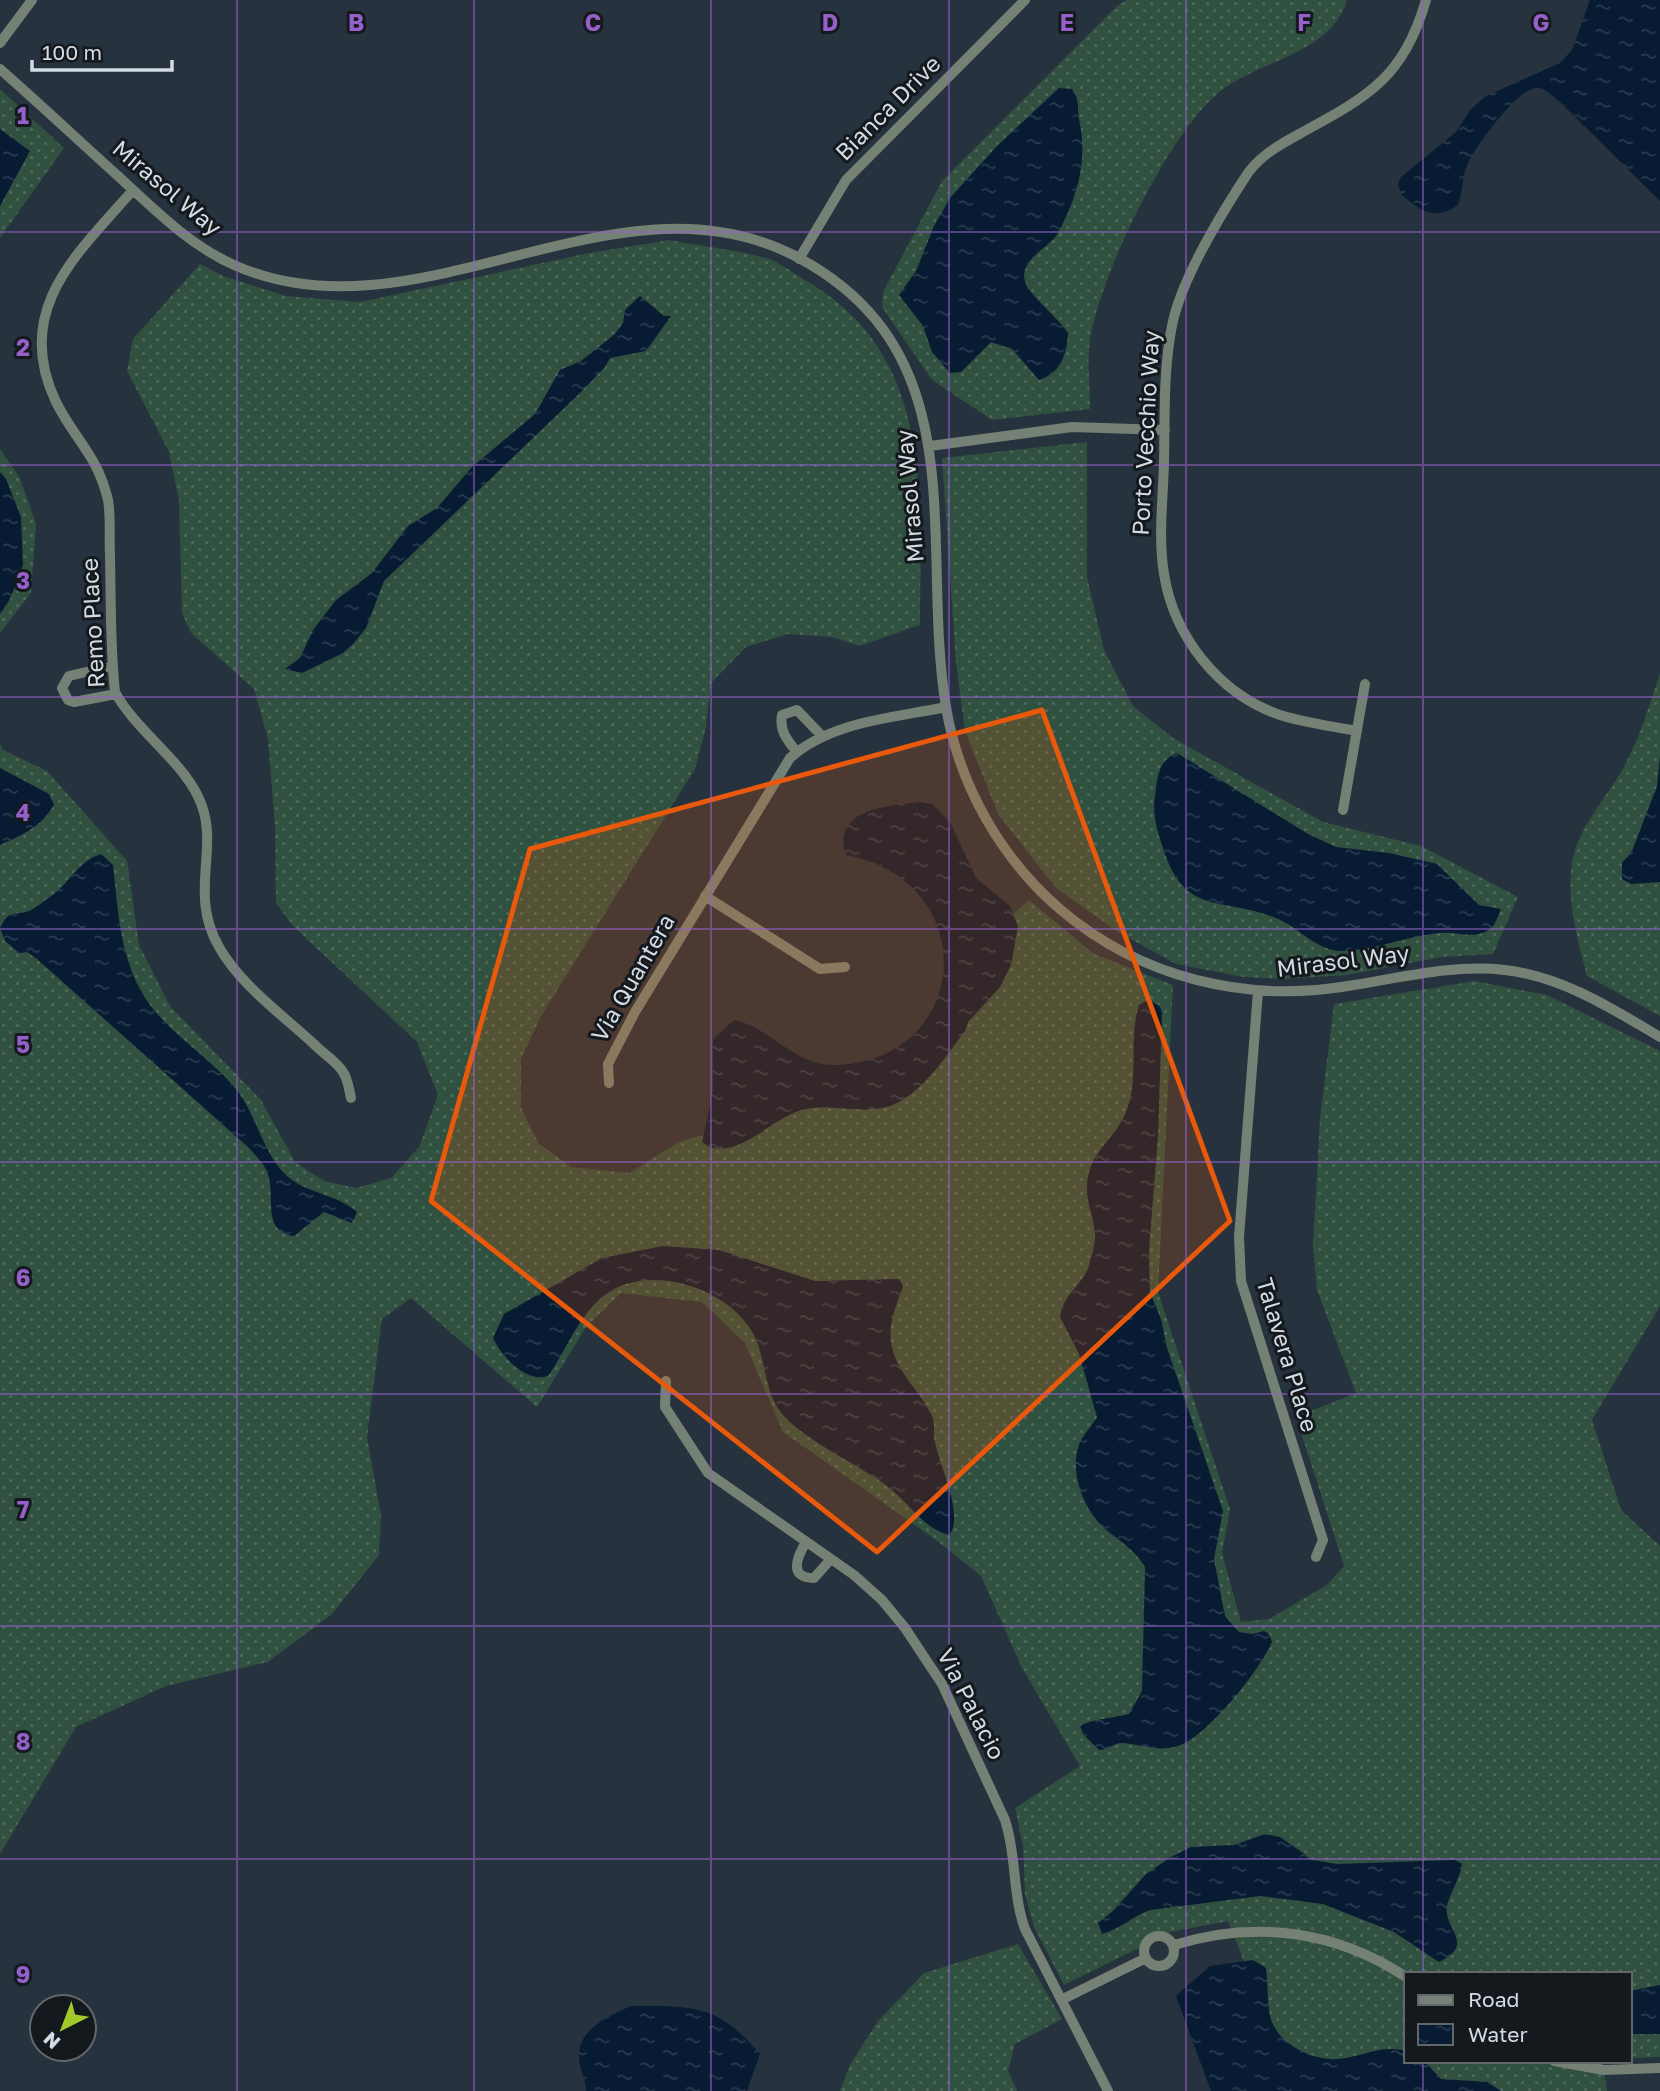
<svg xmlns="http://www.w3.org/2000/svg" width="1660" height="2091" font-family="'Golos Text',sans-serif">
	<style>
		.grass { fill: url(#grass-dots) }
		.water { fill: url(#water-ripples) }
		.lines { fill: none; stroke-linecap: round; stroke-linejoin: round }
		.minor { stroke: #748174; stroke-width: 10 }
		.marked { fill: #e8590c; fill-opacity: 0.2; stroke: #e8590c; stroke-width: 5; stroke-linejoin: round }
		.grid { fill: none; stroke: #9660ca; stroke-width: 2; stroke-opacity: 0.55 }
		.labels { text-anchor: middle; stroke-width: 6; stroke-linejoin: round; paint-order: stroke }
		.street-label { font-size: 23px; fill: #d4dbe3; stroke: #14191e }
		.grid-label { font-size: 23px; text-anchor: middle; font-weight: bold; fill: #9660ca; stroke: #14191e; stroke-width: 6; stroke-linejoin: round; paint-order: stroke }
	</style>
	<defs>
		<pattern id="grass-dots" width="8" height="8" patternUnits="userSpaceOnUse" patternTransform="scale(1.75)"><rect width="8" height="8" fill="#305040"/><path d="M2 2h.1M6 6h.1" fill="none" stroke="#4d695b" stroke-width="1.8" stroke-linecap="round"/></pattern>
		<pattern id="water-ripples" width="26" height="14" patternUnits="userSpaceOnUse" patternTransform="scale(1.75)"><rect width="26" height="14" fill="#071b33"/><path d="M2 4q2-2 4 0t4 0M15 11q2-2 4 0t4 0" fill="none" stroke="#2a3c50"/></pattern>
	</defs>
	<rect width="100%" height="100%" fill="#26323d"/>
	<!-- grass -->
	<path class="grass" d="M1127,0H1347C1332,53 1261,60 1222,90C1170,130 1106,265 1092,329C1086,354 1090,384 1090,409L992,420L932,380L882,307L883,292L942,181L1118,5Z
		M0,89L64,148L0,238Z
		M669,240C701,246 737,250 769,259C783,264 797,276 810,283C935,358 920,499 920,625L859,646L832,637L788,634L746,647L711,683L706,727L695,769L541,1016L521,1059V1108L539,1144L572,1167L629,1173L679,1142L865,1086L944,1022L992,934L1029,900L1094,954L1173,985L1158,1292L1230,1509L1222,1553L1241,1622L1269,1619L1327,1585L1344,1566L1296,1417L1356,1393L1317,1290L1313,1246L1320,1119L1334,1004L1475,981L1547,995L1660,1051V1306L1592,1420L1621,1510L1660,1546V2057L1630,2058V1974H1406V2061H1602L1607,2091H1404L1286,2068L1228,1921L1171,1932L1064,1985L1034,1927L1025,1894L1023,1847L1015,1808L1080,1766L1022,1668L981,1576L936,1540L783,1432L745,1343L702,1302L621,1293L586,1327L537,1407L411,1298L382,1319L367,1437L381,1515L379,1555L332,1614L268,1662L166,1686L76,1727L0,1854V744L3,750L47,771L127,861L139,945L170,1006L261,1100L295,1162L324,1181L356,1188L391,1178L419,1147L438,1095L417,1042L293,926L276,903L275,827L268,739L254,689L191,633L182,613L179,500L169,452L127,371L133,339L200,264L223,276L286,296L360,302L589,253Z
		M1087,442V577L1104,650L1133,706L1173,738L1323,822L1421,846L1518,897L1493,954L1442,957L1346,975L1285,979L1243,977L1176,964L1118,932L1056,888L998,814L965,731L956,663L942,458Z
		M0,449L20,478L36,524L31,593L0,633Z
		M1660,673V1016L1587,976C1578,941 1568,907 1571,871C1574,832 1602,804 1621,772C1639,741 1649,707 1660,673Z
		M1018,1944L1062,2019L1015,2044L1008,2071L1017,2091H840L850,2065L878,2021L924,1973Z"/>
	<!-- water -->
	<path class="water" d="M1590,0H1660V201L1559,101C1552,96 1545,87 1536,88C1517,89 1476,146 1468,163C1461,177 1463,192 1458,205C1435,222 1420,211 1401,194L1398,184L1401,177L1456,132L1471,109L1486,96L1560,63L1572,50Z
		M1059,88L1072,89C1080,100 1077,107 1079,119C1088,160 1078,196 1058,233C1050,248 1016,260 1026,284C1030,295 1059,319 1068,333C1067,354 1061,373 1039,380L1012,349L991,342L961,372L950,373L932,352L923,326L899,295L916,271L934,226L950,198L998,145Z
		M0,129L30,151L0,206Z
		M640,296L664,316H671L646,351L610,358L605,367L581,392L384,581L366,628L354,643L343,653L302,673L285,669L300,658L313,630L336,600L372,573L408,526L437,508L471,468L535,414L560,370L581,361L615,334L623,323L625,310Z
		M0,472L6,479L21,517L23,565L10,599L0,614Z
		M1177,753L1308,834L1336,847L1389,853L1437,864L1479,905L1501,909C1497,918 1495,927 1487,931C1473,939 1455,931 1440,933C1406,936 1373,951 1340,951C1316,950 1298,927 1278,919C1222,895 1184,919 1162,845C1157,830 1152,813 1155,797C1157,779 1158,760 1177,753Z
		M1660,756V882L1631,884L1622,879V863L1632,851L1657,786Z
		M0,768L49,794L54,805C40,828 24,834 0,845Z
		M920,802L932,804L950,822L976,878L1010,906L1018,927L1011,965L1000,987L968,1022L965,1031C946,1056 927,1086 899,1102C870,1118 833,1102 802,1110C773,1117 742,1157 709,1147L702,1142L713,1091V1039L734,1020C770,1027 795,1066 835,1065C971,1061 985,882 846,855C831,809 887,806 920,802Z
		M101,854L113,865C119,921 121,977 162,1019C186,1045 218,1065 239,1093C257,1118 264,1155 287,1176C307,1194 337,1194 357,1212L352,1223L324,1212L294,1236C261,1231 276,1198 268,1175C265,1164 255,1155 248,1147L37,959L27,952L19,953L5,941L0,928C10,907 15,917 31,910C37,907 44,901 50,897C69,884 78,861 101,854Z
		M1148,1000L1160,1006L1162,1013L1158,1136L1149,1251L1150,1292L1161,1319L1167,1348L1223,1511L1214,1559L1225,1616L1239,1632L1252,1634L1264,1631L1269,1634L1272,1642C1260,1670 1207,1737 1178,1746C1159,1752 1142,1745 1124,1743C1114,1742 1108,1750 1099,1750L1084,1735L1080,1726C1091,1719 1114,1718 1129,1714L1142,1691L1145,1567C1135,1550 1120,1541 1105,1529C1084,1510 1069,1473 1079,1445C1082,1436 1092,1426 1097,1417L1079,1354L1060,1317C1062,1294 1087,1282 1090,1261C1092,1255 1094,1247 1095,1240C1096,1218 1083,1200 1088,1177C1092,1151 1117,1136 1126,1112C1140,1078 1128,1039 1139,1005Z
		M663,1246L719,1250L815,1281L899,1279L903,1286C897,1305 888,1321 891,1343C896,1372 917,1387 930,1412C937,1424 932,1431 935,1442C939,1464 965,1517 949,1535C922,1528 909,1502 887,1486C858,1464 799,1438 779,1410C763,1387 766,1354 751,1330C725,1287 649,1263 606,1294C578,1315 568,1348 548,1376C526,1383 502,1357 493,1338L504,1314L602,1258Z
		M1265,1834L1280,1837L1313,1860L1337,1864L1455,1860L1462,1864C1460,1879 1450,1892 1447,1906C1443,1930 1477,1943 1439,1962L1394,1932L1323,1904L1260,1896L1150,1910C1133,1916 1120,1929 1102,1934L1098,1923L1113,1911L1146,1874L1171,1857L1191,1847L1234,1845Z
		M1253,1960L1266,1968C1268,1984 1267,2001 1270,2016C1276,2043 1312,2061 1338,2059C1361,2057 1382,2044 1406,2051V2061H1424L1441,2079L1487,2082L1501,2091H1211L1176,1996L1210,1966Z
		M1660,1985V2034H1630V1991Z
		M631,2006C693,2006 718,2004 760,2054L747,2091H586C586,2079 579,2069 579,2058C577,2029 609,2016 631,2006Z"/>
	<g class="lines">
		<!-- minor -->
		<path class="minor" d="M0,43L32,0
			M0,69C40,104 78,140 118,176C154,209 189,245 234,265C418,347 616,160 799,258C979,355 919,543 946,707C959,785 1001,859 1061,910C1141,978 1246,1003 1348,986C1400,978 1452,964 1505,970C1563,977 1611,1008 1660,1037
			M133,190C77,254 12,310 56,402C75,440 97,454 108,500C111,517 109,537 110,554C111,600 110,646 115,692C137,733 188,764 202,806C218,851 189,895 219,947C241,986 284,1016 316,1046C324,1054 338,1063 343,1072C348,1079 349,1090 351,1098
			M799,259L846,180L1025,0
			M930,446L1072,427L1165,430
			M112,666L69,676L62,688L68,700L74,702L116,694
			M1357,731C1331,726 1305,723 1280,715C1219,694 1174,637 1164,574C1158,538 1163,499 1164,463C1165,416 1163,366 1173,321C1183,278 1220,216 1244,179C1257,157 1279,145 1301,133C1369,96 1403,78 1426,0
			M797,752C788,741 779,731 782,715L797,710L822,736
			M1343,810L1365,684
			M705,896L820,969L845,967
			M1258,991L1239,1237L1241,1281L1323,1540L1316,1557
			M609,1083L608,1064L635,1012L790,758C831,721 894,718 946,707
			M666,1381L665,1407L708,1473L854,1575L882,1600L905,1628L942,1684L1005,1820C1017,1856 1012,1894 1025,1929L1108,2091
			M806,1542C797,1557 788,1578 814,1578L831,1559
			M1144 1951a15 15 0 1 1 30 0a15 15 0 1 1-30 0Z
			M1174,1945C1254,1920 1335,1930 1406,1977
			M1061,2000L1146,1958
			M1554,2061L1604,2070L1660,2068"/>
	</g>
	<!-- marked area -->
	<path class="marked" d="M1042,710L1230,1221L877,1552L431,1201L530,849Z"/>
	<!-- grid -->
	<path class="grid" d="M237,0V2091M474,0V2091M711,0V2091M949,0V2091M1186,0V2091M1423,0V1974M0,232H1660M0,465H1660M0,697H1660M0,929H1660M0,1162H1660M0,1394H1660M0,1626H1660M0,1859H1660M1423,2061V2091"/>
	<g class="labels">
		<!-- street labels -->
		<g class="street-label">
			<text transform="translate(888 108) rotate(-45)" y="8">Bianca Drive</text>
			<text transform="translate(167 188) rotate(40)" y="8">Mirasol Way</text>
			<text transform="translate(1146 433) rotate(-87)" y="8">Porto Vecchio Way</text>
			<text transform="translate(910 496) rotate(-95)" y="8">Mirasol Way</text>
			<text transform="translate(93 623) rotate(-93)" y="8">Remo Place</text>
			<text transform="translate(1343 961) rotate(-7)" y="8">Mirasol Way</text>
			<text transform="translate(633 978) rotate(-60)" y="8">Via Quantera</text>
			<text transform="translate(1287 1355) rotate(73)" y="8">Talavera Place</text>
			<text transform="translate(971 1704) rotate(63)" y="8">Via Palacio</text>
		</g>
	</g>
	<g class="grid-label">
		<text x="356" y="31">B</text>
		<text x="593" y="31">C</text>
		<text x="830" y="31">D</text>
		<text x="1067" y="31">E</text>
		<text x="1304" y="31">F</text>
		<text x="1541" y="31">G</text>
		<text x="23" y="124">1</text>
		<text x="23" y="356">2</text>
		<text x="23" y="589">3</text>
		<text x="23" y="821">4</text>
		<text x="23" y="1053">5</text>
		<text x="23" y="1286">6</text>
		<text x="23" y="1518">7</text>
		<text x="23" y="1750">8</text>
		<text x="23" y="1983">9</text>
	</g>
	<!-- legend -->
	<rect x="1404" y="1972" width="228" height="91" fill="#14191e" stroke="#61676d" stroke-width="2"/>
	<rect x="1418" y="1995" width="35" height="10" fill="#748174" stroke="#61676d" stroke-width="2"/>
	<text x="1468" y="2007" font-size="21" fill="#d4dbe3">Road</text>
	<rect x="1418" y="2024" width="35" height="21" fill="url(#water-ripples)" stroke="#61676d" stroke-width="2"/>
	<text x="1468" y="2042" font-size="21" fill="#d4dbe3">Water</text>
	<!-- north arrow -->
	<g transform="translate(63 2028) rotate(222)"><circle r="33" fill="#14191e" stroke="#61676d" stroke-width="2"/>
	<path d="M0-5L12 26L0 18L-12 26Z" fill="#a1c92a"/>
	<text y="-10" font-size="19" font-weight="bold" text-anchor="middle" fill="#d4dbe3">N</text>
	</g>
	<!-- scale -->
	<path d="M32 60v10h140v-10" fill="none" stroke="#d4dbe3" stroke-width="3.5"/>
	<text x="42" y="60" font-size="21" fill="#d4dbe3" stroke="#14191e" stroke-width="5" paint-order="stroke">100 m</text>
</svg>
